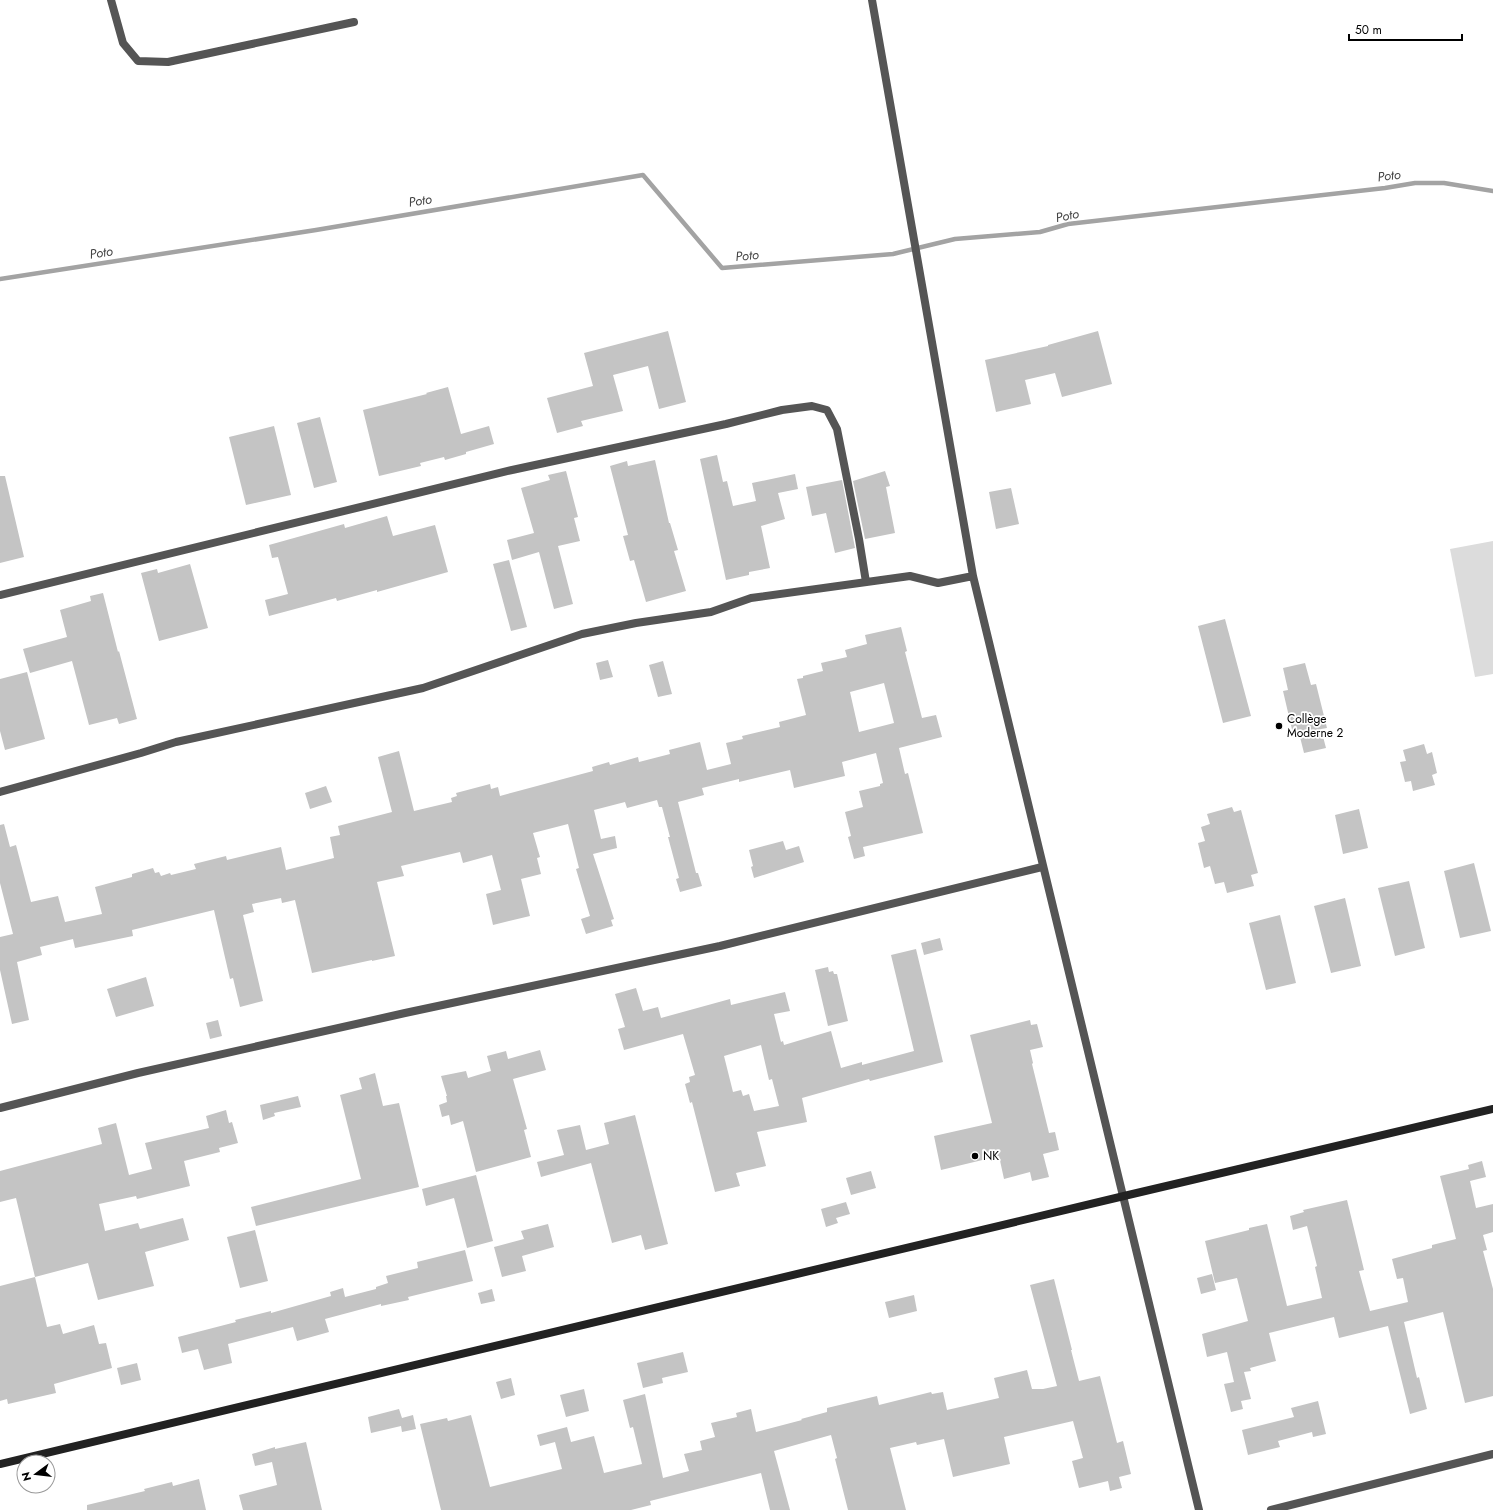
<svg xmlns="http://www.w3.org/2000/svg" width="1493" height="1510" font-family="Jost,sans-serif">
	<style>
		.green { fill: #dcdcdc }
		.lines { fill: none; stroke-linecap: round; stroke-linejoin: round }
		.stream { stroke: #a3a3a3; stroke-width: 4.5 }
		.building { fill: #c4c4c4; fill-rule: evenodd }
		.street { stroke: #555; stroke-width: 8 }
		.secondary { stroke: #222; stroke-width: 8 }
		.poi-dot { fill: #000; stroke: #fff; stroke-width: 1.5 }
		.labels { text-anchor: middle; stroke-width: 3.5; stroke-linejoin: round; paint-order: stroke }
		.poi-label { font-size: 12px; fill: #000; stroke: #fff; text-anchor: start }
		.water-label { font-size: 13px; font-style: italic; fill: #444; stroke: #fff }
	</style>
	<rect width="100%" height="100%" fill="#fff"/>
	<!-- green -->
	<path class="green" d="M1493,541V674L1475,677L1450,549Z"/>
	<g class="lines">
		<!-- stream -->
		<path class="stream" d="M0,279L316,230L643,175L722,268L893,254L955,239L1040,232L1068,224L1385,188L1415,183H1444L1493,191"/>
	</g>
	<!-- building -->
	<path class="building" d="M668,331L686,402L659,409L648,366L613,375L623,411L581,421L583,426L557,433L547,398L593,386L584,353Z
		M1098,331L1112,384L1062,397L1055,373L1025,380L1031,404L996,412L985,360L1048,346V345Z
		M448,387L461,434L489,426L494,444L466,452V454L445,460L444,457L420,463L421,466L379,476L363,410L427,394L426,393Z
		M320,417L337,482L314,488L297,423Z
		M274,426L291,495L246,505L229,437Z
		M717,455L723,482L727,481L733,506L756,501L752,483L795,474L798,489L778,493L785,519L761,526L770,568L749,572V575L726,580L700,459Z
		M655,460L669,523H670L678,550L674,551L686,591L646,602L634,560L630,561L623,536L628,535L610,466L627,461L628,466Z
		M566,471L578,517L574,518L580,541L558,546L573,604L554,609L539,552L512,560L507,540L534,533L521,488L550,480L548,475Z
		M885,471L890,486L886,487L895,533L865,539L853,481Z
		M0,476H5L24,557L0,563Z
		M842,480L855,548L835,553L826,513L812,516L806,487Z
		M1011,488L1019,524L996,529L989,492Z
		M387,516L393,536L435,525L448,572L377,592V590L337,601L336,598L269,616L265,600L288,594L278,557L272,558L269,545L344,524L345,528Z
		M509,560L527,627L511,631L493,564Z
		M190,564L208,628L159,641L141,573L157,569L158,573Z
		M103,593L118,652L119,651L137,719L119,724L117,718L89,725L72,661L30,673L23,649L67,637L60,610L91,601L90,596Z
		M1225,619L1251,716L1223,723L1198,626Z
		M901,627L907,651L905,652L922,718L936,715L942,737L899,748L905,774L908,773L923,833L863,847L865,856L854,859L848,837L851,836L845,812L863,807L859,791L880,786V784L883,783L876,753L842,762L845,776L794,788L790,770L739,782V779L702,788L704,795L678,802L696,873H698L702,886L680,892L676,879L679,878L668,837H670L662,807H659L657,800L627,808L625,802L594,810L601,839L615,836L617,848L593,854L614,919L611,920L613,926L586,934L581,919L590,916L576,869L579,868L568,824L533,833L540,857L537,858L541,874L521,879L530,916L493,925L486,894L501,890L492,855L463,863L460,852L401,866L404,876L377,882L395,956L372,961V960L312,973L295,900L282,903L281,898L252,904L254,912L243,915L263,1001L240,1007L233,978L230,979L214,910L132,930L133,936L75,948L73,939L40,947L42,955L17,962L29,1020L12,1024L0,970V937L13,934L0,883V825L4,824L10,847L16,845L31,902L58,896L65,922L102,914L95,887L132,877V874L153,868L155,873L159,872L161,876L170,873L171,875L196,869L194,864L226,856L227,860L281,847L286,870L334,858L330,837L340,835L338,826L392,812L378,757L399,751L414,811L452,802L451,798L457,796L456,793L490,784L491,789L498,787L500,796L593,771L592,767L609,762L610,765L638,757L639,762L670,754L669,750L700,742L707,770L731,764L726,743L743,739L742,736L780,727L779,722L806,715L797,679L803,678V676L823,671L821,663L847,657L845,650L867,644L865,635ZM884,683L894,723L859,732L850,692Z
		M608,660L613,677L600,680L596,663Z
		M663,661L672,694L658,697L649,665Z
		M1305,663L1311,685L1316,684L1327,728L1321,729L1326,748L1304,753L1300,737L1294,738L1283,691L1288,690L1283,668Z
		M27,672L45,739L5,750L0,731V679Z
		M1424,744L1427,754L1432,752L1437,773L1432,775L1435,785L1413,791L1411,781L1405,782L1400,762L1406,761L1403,750Z
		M326,786L332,802L310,809L305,793Z
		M1232,807L1234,812L1241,810L1258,873L1251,875L1254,886L1227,893L1224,882L1215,884L1210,866L1204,868L1198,843L1205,841L1201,827L1210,824L1207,814Z
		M1359,809L1368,848L1343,854L1335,815Z
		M783,841L786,850L799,846L804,862L754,878L751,867L753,866L749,850Z
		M1474,863L1491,931L1460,938L1444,871Z
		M1409,881L1425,948L1395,956L1378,888Z
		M1345,898L1361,966L1331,973L1314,906Z
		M1280,915L1296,983L1266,990L1249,923Z
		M940,938L943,950L924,955L921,943Z
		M916,949L943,1062L870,1081L869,1079L802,1098L807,1122L757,1132L766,1166L736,1173L740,1186L715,1192L692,1102L690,1103L685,1084L690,1082L689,1077L695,1075L683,1034L624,1050L618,1029L625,1027L615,994L636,988L643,1011L658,1007L661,1018L730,999L731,1005L785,992L790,1011L774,1014L781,1042L783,1041L784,1045L831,1031L841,1068L862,1062V1065L914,1051L891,955ZM761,1045L769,1080L772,1079L779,1106L754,1111L749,1094L743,1096L741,1090L733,1092L724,1056Z
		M828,967L829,972L833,971L834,974H837L848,1021L828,1026L815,970Z
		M146,977L154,1006L116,1017L107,989Z
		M218,1020L222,1036L210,1039L206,1023Z
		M1030,1020L1031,1025L1037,1024L1043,1047L1030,1050L1033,1063L1032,1064L1049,1133L1055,1132L1059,1150L1043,1154L1049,1177L1032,1181L1030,1172L1004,1179L999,1156L941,1170L934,1136L992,1123L970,1035Z
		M540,1050L546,1070L513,1079L527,1129L524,1130L531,1157L476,1172L463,1121L451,1125L449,1115L442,1117L439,1105L447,1102L446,1096H447L441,1076L466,1071L468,1078L491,1071L487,1056L506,1051L508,1059Z
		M375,1073L383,1106L399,1103L419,1187L256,1226L251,1207L361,1179L340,1095L362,1089L359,1078Z
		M298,1096L301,1107L274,1113L275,1116L263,1120L260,1105Z
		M226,1110L229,1123L232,1122L238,1143L219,1148L220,1152L184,1161L190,1186L137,1199L136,1196L99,1204L105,1231L138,1223L140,1229L183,1218L189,1240L145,1252L154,1286L98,1300L88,1263L35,1277L16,1198L0,1202V1171L102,1144L98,1128L116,1123L129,1175L152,1169L145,1143L209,1128L206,1116Z
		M635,1115L668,1244L645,1250L641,1235L612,1243L591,1163L541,1177L537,1162L564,1155L557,1130L580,1125L586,1150L609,1144L604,1123Z
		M1482,1161L1486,1177L1470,1181L1476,1208L1493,1204V1232L1483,1235L1487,1250L1483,1251L1493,1289V1396L1465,1403L1443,1312L1404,1322L1417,1378L1419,1377L1427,1409L1410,1414L1388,1326L1339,1338L1334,1317L1269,1333L1276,1361L1250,1368L1251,1371L1244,1372L1251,1399L1241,1401L1243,1409L1231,1412L1224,1384L1234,1382L1227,1352L1207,1357L1202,1334L1248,1321L1237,1278L1215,1283L1205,1241L1249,1230V1228L1267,1224L1287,1306L1322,1298L1315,1267L1317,1266L1307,1226L1293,1230L1290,1216L1304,1212L1303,1210L1347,1200L1364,1270L1359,1271L1370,1311L1408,1302L1403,1278L1397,1279L1392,1259L1432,1248V1245L1456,1239L1440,1176L1469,1169L1468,1165Z
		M871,1171L876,1188L851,1195L846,1178Z
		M476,1175L493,1241L467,1248L454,1198L426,1206L422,1189Z
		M846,1202L850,1214L836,1218L838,1223L826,1227L821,1209Z
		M548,1224L554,1247L522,1256L526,1271L502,1277L494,1247L524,1239L521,1231Z
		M255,1230L268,1281L240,1288L227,1237Z
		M465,1250L473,1281L408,1297L409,1300L381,1306V1304L325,1319L329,1332L297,1341L293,1327L228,1344L232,1363L204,1370L198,1349L182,1353L178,1337L236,1322L235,1320L271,1311V1313L331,1296L330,1292L343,1288L345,1297L376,1289V1287L388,1283L386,1276L418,1268L417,1262Z
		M1212,1274L1216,1290L1201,1294L1197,1278Z
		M35,1277L47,1327L60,1324L63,1334L94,1325L99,1344L106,1343L112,1368L54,1384L56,1393L8,1404L7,1399L0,1401V1286Z
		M1054,1279L1072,1350H1071L1079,1381L1100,1376L1117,1443L1123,1441L1131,1474L1119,1477L1122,1488L1110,1491L1108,1481L1079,1488L1072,1461L1083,1458L1073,1421L1004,1437L1010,1464L953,1477L944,1439L917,1445L916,1442L890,1448L906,1510H848L835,1459L837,1458L831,1435L774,1451L790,1510H770L761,1473L650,1501L651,1505L631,1510H441L420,1424L447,1418L448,1421L471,1415L490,1487L562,1469L555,1442L540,1446L537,1435L567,1427L571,1442L594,1436L604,1473L642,1464L633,1427L630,1428L623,1400L645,1394L663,1478L689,1471L684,1454L702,1450L700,1441L715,1437L711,1423L737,1417L736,1413L751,1409L756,1432L802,1420L801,1419L827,1412V1408L877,1396L879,1405L931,1392L932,1394L943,1392L947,1410L999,1398L994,1378L1027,1370L1032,1389H1043L1057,1386L1030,1285Z
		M492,1289L495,1301L481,1304L478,1293Z
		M914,1295L917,1311L889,1318L885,1302Z
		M683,1352L688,1372L662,1378L663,1383L643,1388L637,1363Z
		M137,1363L141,1380L121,1385L117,1368Z
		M511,1378L515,1395L501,1399L496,1382Z
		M584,1389L589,1411L566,1417L560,1395Z
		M1318,1401L1326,1434L1313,1437L1312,1432L1278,1441L1280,1447L1248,1455L1242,1430L1294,1417L1291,1408Z
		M399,1409L402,1418L413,1415L416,1429L402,1432L401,1426L371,1433L368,1417Z
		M306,1442L322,1510H243L239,1495L277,1485L272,1462L255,1466L252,1454L275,1447V1449Z
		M199,1479L206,1510H87V1505L145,1491L144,1489L172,1482L173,1486Z"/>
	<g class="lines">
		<!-- street -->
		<path class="street" d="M111,0L123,43L138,61L168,62L354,22
			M872,0L973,576L1199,1510
			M0,595L512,470L726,424L782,410L812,406L827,410L837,429L859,539L866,582
			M0,792L141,753L176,742L423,688L582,634L636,623L711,612L751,598L910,576L938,583L973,576
			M0,1108L138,1073L405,1013L720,946L1042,867
			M1271,1510L1493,1454"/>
		<!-- secondary -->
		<path class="secondary" d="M0,1464L1124,1196L1493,1109"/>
	</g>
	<!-- markers -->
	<g class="poi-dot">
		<circle cx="1279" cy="726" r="4"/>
		<circle cx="975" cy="1156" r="4"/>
	</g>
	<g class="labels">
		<!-- poi labels -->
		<g class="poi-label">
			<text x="1287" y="723">Collège<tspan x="1287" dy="14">Moderne 2</tspan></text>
			<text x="983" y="1160">NK</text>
		</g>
		<!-- water labels -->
		<g class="water-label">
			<text transform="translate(1389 175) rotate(-7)" y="5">Poto</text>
			<text transform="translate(420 200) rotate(-9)" y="5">Poto</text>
			<text transform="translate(1067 215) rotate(-11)" y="5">Poto</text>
			<text transform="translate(101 252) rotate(-9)" y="5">Poto</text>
			<text transform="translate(747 255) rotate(-5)" y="5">Poto</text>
		</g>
	</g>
	<!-- north arrow -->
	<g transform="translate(36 1474) rotate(255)"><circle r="19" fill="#ffffff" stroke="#999999"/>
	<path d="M0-3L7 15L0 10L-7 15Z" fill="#000000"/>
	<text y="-6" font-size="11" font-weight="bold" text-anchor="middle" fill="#000000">N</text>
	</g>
	<!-- scale -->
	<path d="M1349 34v6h113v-6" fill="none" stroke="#000000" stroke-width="2"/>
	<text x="1355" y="34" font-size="12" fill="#000000" stroke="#ffffff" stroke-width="3" paint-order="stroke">50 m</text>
</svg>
